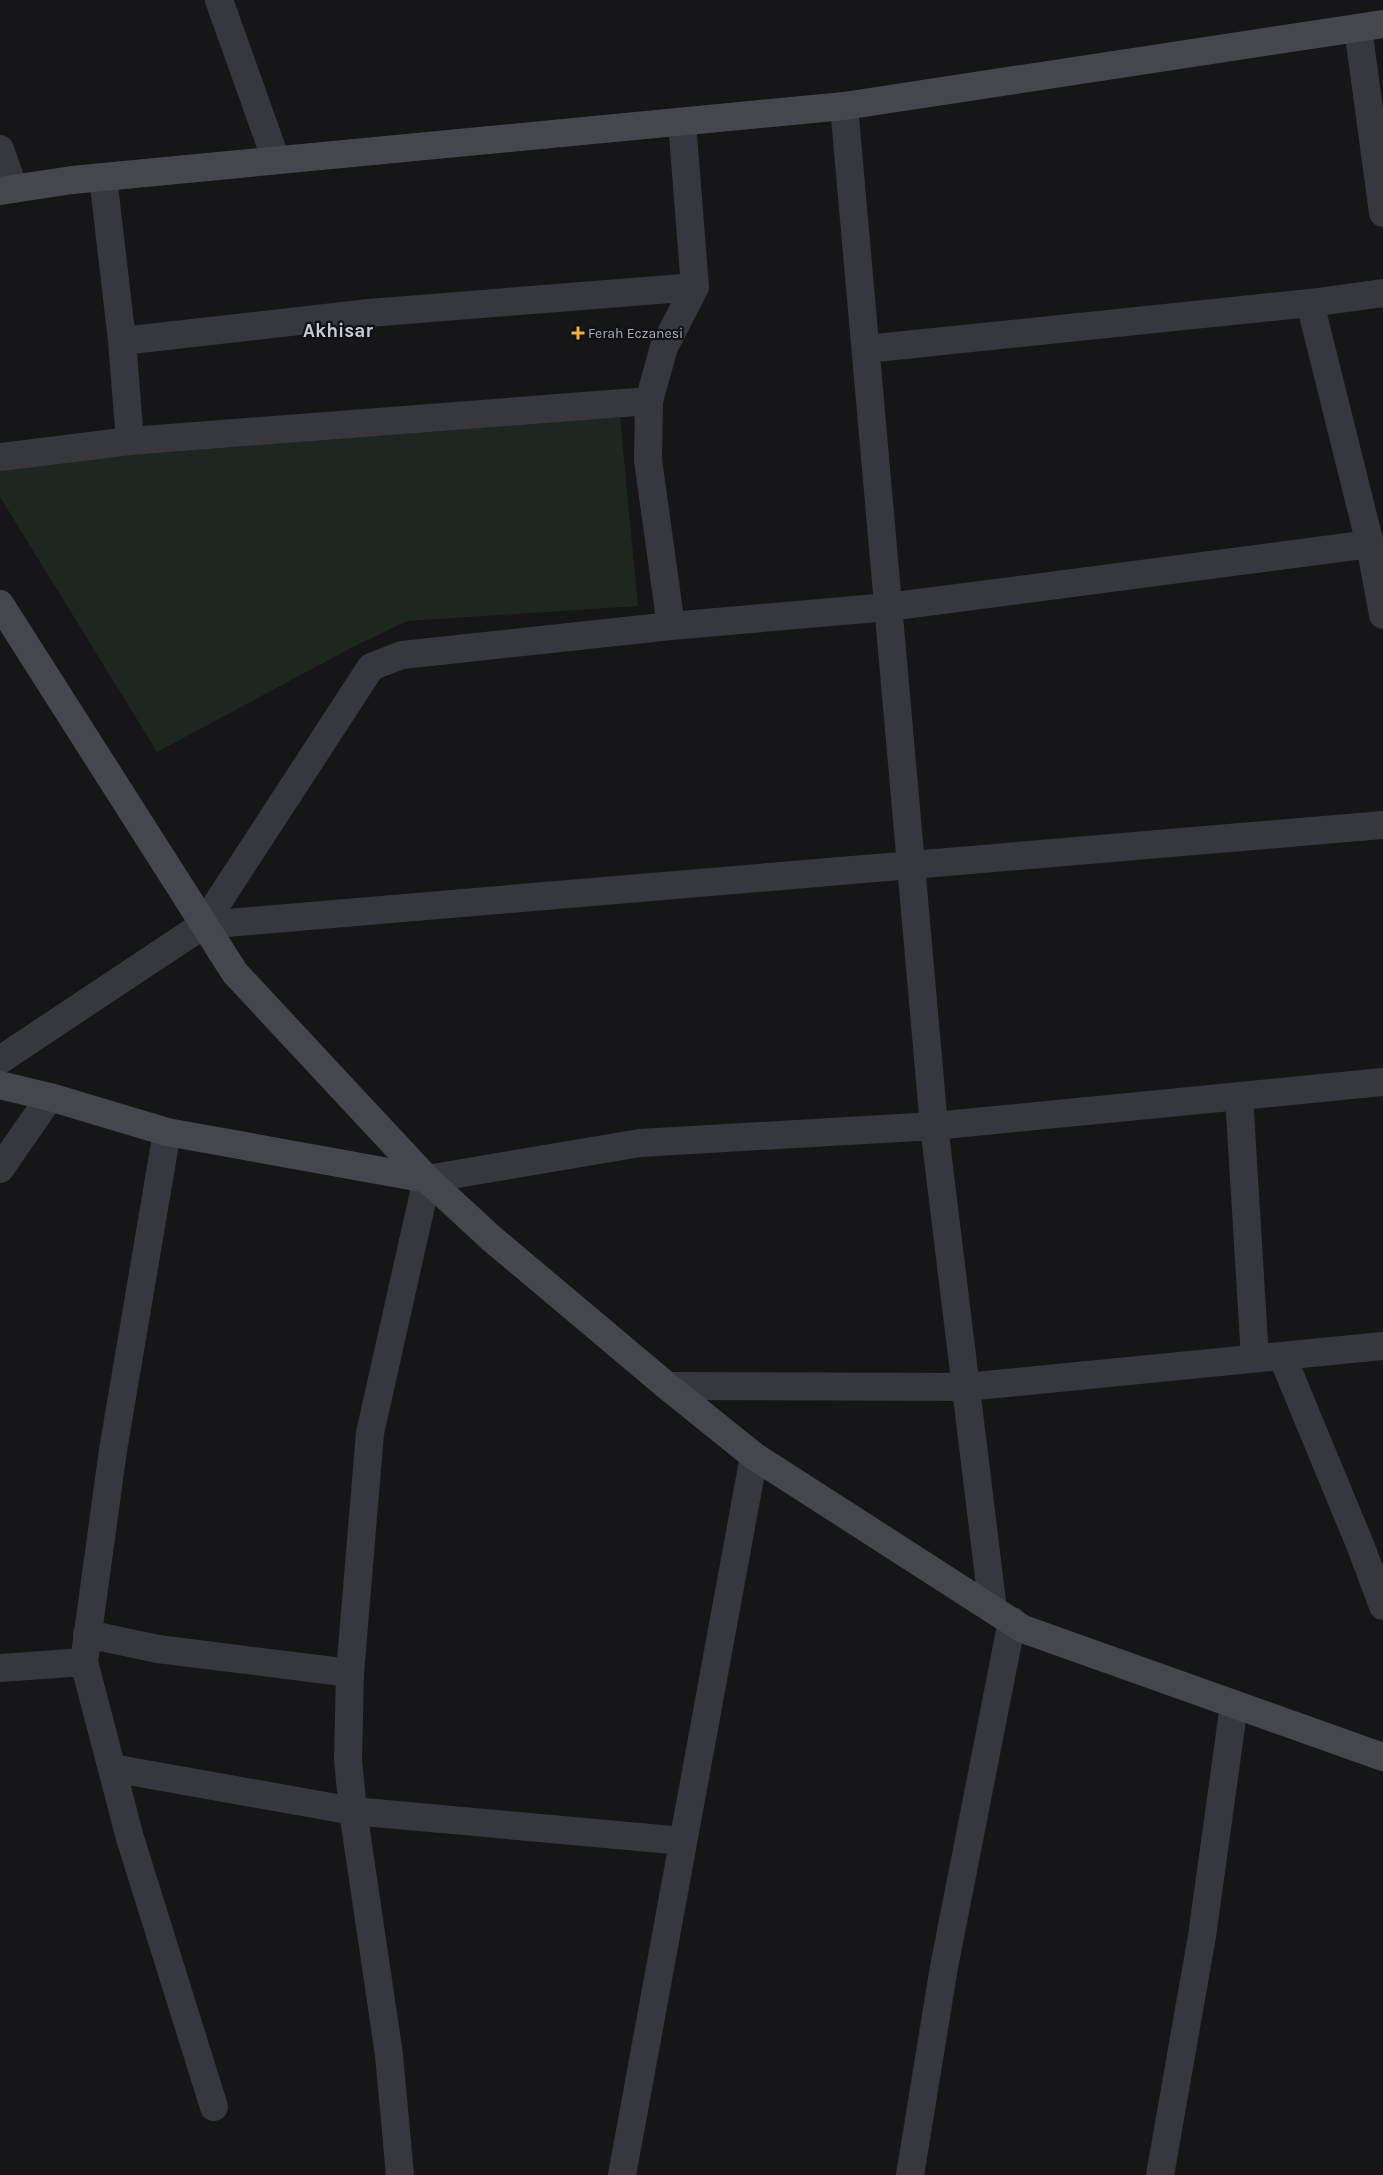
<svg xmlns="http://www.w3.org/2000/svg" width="1383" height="2175" font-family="Karla,sans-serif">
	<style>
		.green { fill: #1e261f }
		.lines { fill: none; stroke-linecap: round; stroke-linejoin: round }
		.street { stroke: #37383d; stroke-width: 28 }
		.secondary { stroke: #45474d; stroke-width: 28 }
		.poi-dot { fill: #f2b134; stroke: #111113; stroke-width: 2 }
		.labels { text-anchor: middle; stroke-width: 4.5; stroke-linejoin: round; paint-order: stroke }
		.poi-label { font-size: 14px; fill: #a8adb8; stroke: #111113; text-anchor: start }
		.district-label { font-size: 19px; font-weight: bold; fill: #c9ccd4; stroke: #111113 }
	</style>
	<rect width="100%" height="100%" fill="#161618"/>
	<!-- green -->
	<path class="green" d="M620,417L638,606L407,621L353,647L157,752L0,497V465Z"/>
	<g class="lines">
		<!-- street -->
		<path class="street" d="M219,0L276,160
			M1358,28L1383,213
			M844,106L934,1126L993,1610
			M0,149L14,189
			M103,177L122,341L130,441
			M1310,303L1370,544L1383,615
			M122,341L369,313L695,287
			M866,349L1310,303L1383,293
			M0,457L130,441L649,401
			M671,626L648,460L649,401L664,347L695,287L682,122
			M203,925L1383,825
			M0,1060L203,925L371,667L402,655L671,626L888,607L1370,544
			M1239,1096L1255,1358
			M167,1132L113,1450L84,1662L130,1838L214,2107
			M0,1169L50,1097
			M1282,1356L1361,1547L1383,1606
			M667,1386L966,1387L1383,1346
			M87,1634L158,1649L350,1673
			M0,1668L84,1662
			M112,1768L353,1811L683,1841
			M400,2175L389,2055L353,1811L348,1760L350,1673L370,1433L427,1179L640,1143L934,1126L1383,1082
			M622,2175L754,1456
			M910,2175L944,1967L1012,1621
			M1160,2175L1202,1936L1234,1705"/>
		<!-- secondary -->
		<path class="secondary" d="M0,191L72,180L844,106L1383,24
			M0,604L235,973L427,1179L491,1238L667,1386L754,1456L1023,1629L1383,1757
			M0,1085L50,1097L167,1132L427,1179"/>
	</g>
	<!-- markers -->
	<path class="poi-dot" d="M575.5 325.5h5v5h5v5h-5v5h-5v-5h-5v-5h5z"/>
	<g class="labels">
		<!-- poi labels -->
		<g class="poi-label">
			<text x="588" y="338">Ferah Eczanesi</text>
		</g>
		<!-- district labels -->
		<g class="district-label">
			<text x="338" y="337">Akhisar</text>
		</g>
	</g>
</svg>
